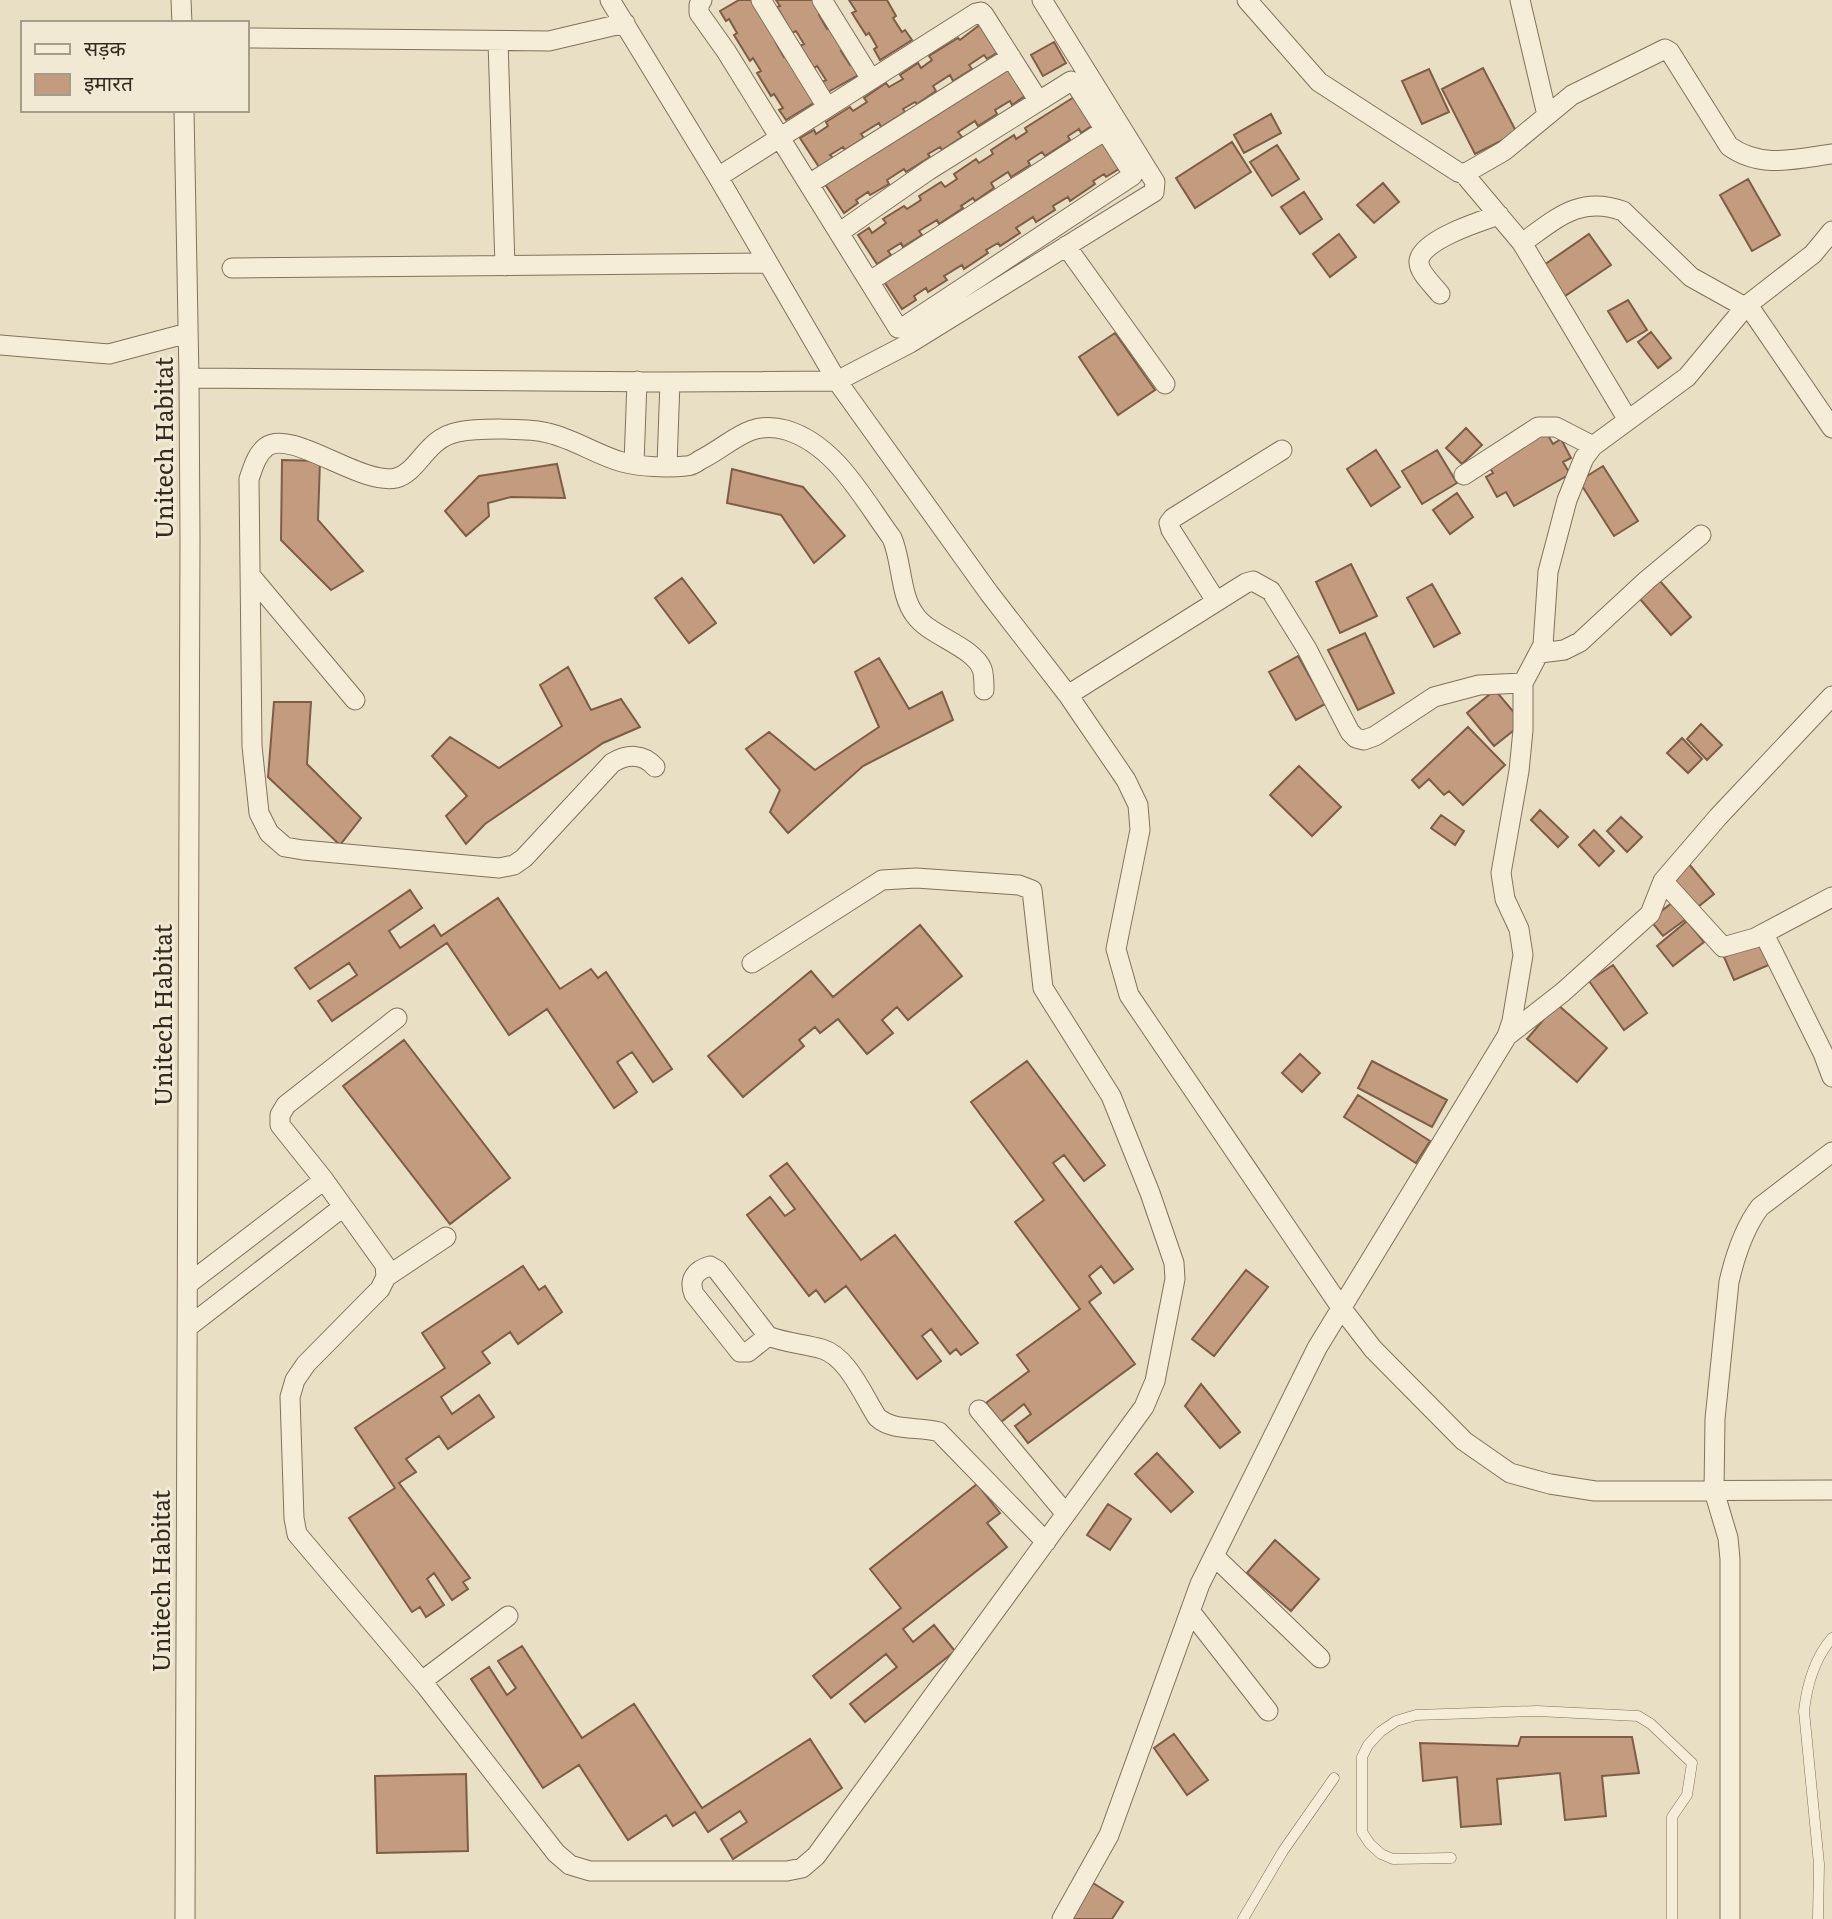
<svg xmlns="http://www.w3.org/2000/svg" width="1832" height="1919" font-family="Literata,'Noto Sans Devanagari',serif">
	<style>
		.building { fill: #c39c7f; stroke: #7f5d45; stroke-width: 2 }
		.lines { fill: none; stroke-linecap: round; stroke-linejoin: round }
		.service-casing { stroke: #82715d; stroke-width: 11 }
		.minor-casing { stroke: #82715d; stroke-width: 21 }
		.service { stroke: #f5edd7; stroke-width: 10 }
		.minor { stroke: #f5edd7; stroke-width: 19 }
		.labels { text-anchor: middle; stroke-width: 6; stroke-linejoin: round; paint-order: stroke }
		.street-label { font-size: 24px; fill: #342a1f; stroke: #f1e9d4 }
	</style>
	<rect width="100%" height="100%" fill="#e9dfc5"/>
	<!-- building -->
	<path class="building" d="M739,0H756L780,41L776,43L784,57L789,54L817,101L786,120L779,110L783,108L774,94L771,96L757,73L761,71L753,58L750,61L734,35L737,33L729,19L726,21L720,11Z
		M776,0H815L823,13L819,15L827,29L831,27L845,49L841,51L850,65L854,63L860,74L828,92L822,82L826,80L817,66L814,68L800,46L804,44L796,31L792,33L777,7L780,6Z
		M849,0H887L896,16L893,18L902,32L905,30L912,40L880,60L874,49L877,47L869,33L866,35L852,13L856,11Z
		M982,23L1000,51L987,59L984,55L969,65L972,69L953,81L950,75L933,86L936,91L917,104L915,102L903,109L905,112L881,127L879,123L861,134L864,138L845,150L843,147L830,155L833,158L819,167L800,138L814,130L816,134L828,126L826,122L850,107L853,111L867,102L864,98L886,83L889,87L903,79L900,75L918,63L921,68L932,60L929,56L958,38L960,40Z
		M1054,42L1066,63L1043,76L1031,55Z
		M1007,68L1025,96L1012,105L1010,101L995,110L997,114L978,126L975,121L958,132L962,137L942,150L940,147L928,154L930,157L906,172L904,169L887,180L889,184L870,195L868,192L856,200L858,203L844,213L825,184Z
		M1483,68L1517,133L1475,154L1442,89Z
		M1429,69L1449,112L1422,124L1402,81Z
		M1074,97L1093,125L1081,133L1079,129L1068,136L1070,140L1045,156L1042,152L1028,161L1030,165L1011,177L1008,172L991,183L994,188L975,201L973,198L961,206L963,208L939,224L937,220L919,231L922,235L903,247L901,243L888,251L891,255L877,264L858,235L869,228L872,233L886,223L883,219L904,206L907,209L921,200L919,196L941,182L945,187L957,179L954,174L976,159L979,163L993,154L991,150L1014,135L1016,139L1027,132L1025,128Z
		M1271,114L1281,133L1244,153L1234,135Z
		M1104,139L1122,167L1106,177L1104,174L1093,181L1095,184L1070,201L1068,197L1053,206L1055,210L1036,222L1033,217L1016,228L1020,233L1000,246L998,243L986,250L988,253L964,269L962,265L944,276L947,280L928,292L926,288L914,296L916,300L902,309L883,280Z
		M1232,142L1251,172L1195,208L1176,178Z
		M1277,145L1299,179L1272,196L1250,162Z
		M1748,179L1780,235L1752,251L1720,195Z
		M1383,183L1399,202L1374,223L1357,205Z
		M1304,192L1322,219L1300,234L1281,207Z
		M1339,234L1356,257L1330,277L1313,254Z
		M1589,234L1611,265L1565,296L1544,265Z
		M1628,300L1647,330L1627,342L1608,311Z
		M1651,332L1671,358L1658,368L1638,342Z
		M1115,333L1155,390L1118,415L1079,357Z
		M1466,428L1482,445L1462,464L1446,448Z
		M1546,432L1553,444L1561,439L1571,458L1563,462L1570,474L1514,506L1506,492L1497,497L1486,477L1493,473L1488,464Z
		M1376,450L1400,487L1371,506L1347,469Z
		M1437,450L1457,483L1422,504L1402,471Z
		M282,460L320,461L318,520L363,571L331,590L281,540Z
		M557,464L565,498L511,497L488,503L489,516L466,536L445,511L479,476Z
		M1603,466L1638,521L1614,536L1579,481Z
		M732,469L803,487L845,536L814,563L781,515L727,503Z
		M1457,493L1473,517L1450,534L1433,510Z
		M1351,564L1377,616L1340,633L1316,582Z
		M682,578L716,623L689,643L655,598Z
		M1660,581L1691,617L1671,635L1640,599Z
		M1432,584L1460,633L1434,647L1407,598Z
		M1365,633L1394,693L1358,710L1328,650Z
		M1298,656L1325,704L1296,720L1269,672Z
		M879,658L909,709L942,692L953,720L863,766L788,833L770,812L780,790L746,749L769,732L815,770L879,727L855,672Z
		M568,667L591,710L621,699L640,727L603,743L485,824L466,844L446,816L467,796L432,756L450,737L499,768L562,726L540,685Z
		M1495,690L1523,723L1494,746L1467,713Z
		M274,702H311L307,764L361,818L340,845L268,777Z
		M1701,724L1722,745L1707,760L1687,739Z
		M1468,727L1505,765L1463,805L1449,791L1444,795L1429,779L1419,788L1412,780Z
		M1682,738L1702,759L1688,773L1667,753Z
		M1299,766L1341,807L1312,836L1270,795Z
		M1540,810L1568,837L1558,847L1531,820Z
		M1441,815L1464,831L1455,845L1431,828Z
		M1621,817L1642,837L1627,852L1607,831Z
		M1594,830L1614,851L1599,866L1579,845Z
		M1689,864L1714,894L1694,910L1669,880Z
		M410,890L422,908L389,931L400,948L434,925L441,936L498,898L560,989L591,969L598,978L606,972L672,1069L653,1082L632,1052L617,1062L637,1092L614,1108L547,1009L509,1035L447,943L332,1021L318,1001L357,975L349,963L310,989L295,968Z
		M1673,902L1686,919L1663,936L1650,920Z
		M1687,921L1704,942L1673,966L1657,946Z
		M920,925L962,976L908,1020L897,1007L882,1020L893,1033L867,1054L838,1019L820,1033L815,1027L799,1040L804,1046L743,1097L708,1056L811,971L833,997Z
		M1761,940L1771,964L1734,980L1724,957Z
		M1613,965L1647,1013L1624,1030L1589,981Z
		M1557,1004L1607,1048L1577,1082L1527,1039Z
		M404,1040L510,1178L450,1224L343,1086Z
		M1300,1054L1320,1073L1302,1092L1282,1073Z
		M1027,1061L1105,1165L1084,1181L1064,1155L1053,1163L1133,1269L1114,1283L1101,1266L1089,1276L1101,1293L1089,1302L1135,1364L1028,1443L1015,1426L1031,1414L1024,1404L1001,1422L986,1403L1029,1371L1017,1355L1080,1309L1015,1222L1044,1200L971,1102Z
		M1372,1061L1447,1100L1432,1127L1358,1088Z
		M1358,1095L1430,1141L1416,1163L1344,1117Z
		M787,1163L861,1260L895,1235L978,1343L961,1355L956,1349L950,1354L931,1329L922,1336L941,1361L917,1379L846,1286L825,1302L816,1290L809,1296L747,1215L770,1197L785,1216L795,1209L770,1176Z
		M523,1266L539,1290L545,1286L562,1312L518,1344L510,1332L482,1352L490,1363L441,1397L452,1414L479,1395L494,1417L448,1449L439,1436L406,1459L416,1472L399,1483L470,1578L463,1582L468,1589L452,1600L434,1573L427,1579L444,1605L426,1617L420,1607L412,1612L349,1518L395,1488L355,1428L445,1368L422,1333Z
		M1246,1270L1268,1287L1214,1356L1192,1339Z
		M1201,1384L1240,1432L1220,1448L1185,1406Z
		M1157,1453L1193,1492L1171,1512L1135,1474Z
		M977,1484L1000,1513L987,1523L1007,1547L903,1629L913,1642L934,1625L955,1651L865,1722L850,1704L897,1667L886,1654L831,1698L813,1676L901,1608L870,1569Z
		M1108,1504L1131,1519L1110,1550L1087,1535Z
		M1275,1540L1319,1579L1291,1611L1247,1573Z
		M522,1646L582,1738L634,1704L702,1808L810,1739L842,1788L733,1859L721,1839L747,1822L740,1811L708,1832L695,1812L673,1826L666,1815L628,1840L579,1765L543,1788L471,1679L489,1667L507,1695L516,1688L498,1661Z
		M1174,1734L1208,1780L1187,1795L1154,1748Z
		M1521,1737H1632L1639,1773L1602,1776L1606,1816L1565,1820L1560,1773L1497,1779L1501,1824L1461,1827L1457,1777L1423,1781L1420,1743L1518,1746Z
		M466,1774L468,1851L377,1853L375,1776Z
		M1093,1883L1123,1902L1112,1919H1071Z"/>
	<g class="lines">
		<!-- service casing -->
		<g class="service-casing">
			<path id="service" d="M1451,1858L1393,1859L1381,1854L1370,1844L1362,1832V1757L1368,1745L1380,1732L1396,1721L1416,1715L1537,1711L1638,1716L1651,1724L1692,1763L1687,1795L1672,1817V1919
				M1243,1919L1283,1851L1334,1778
				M1818,1919L1819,1864L1804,1711C1807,1684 1814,1659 1832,1638"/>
		</g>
		<!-- minor casing -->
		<g class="minor-casing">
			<path id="minor" d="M181,0L182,23
				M610,0L718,177L837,381L989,593L1068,695L1126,780L1138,805L1140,830L1116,949L1129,995L1342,1309L1373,1349L1464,1441L1510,1473L1550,1484L1595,1491L1832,1490
				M702,0L699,5V13L726,51L898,328H902L1129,178L1132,176L1131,171L1075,83L1071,81L929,170L840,232
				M761,0L827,107
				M822,0L871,79
				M1247,0L1319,82L1458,172L1464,174L1504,151L1572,95L1665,49L1670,52L1729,146C1760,169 1796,159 1832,154
				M1520,0L1547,115
				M247,38L549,41L625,23
				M498,41L505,266
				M184,110L189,378L190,540L185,1919
				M1464,174L1522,243L1628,420
				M718,177L976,13L981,12L984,15L1038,100
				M809,184L1011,57
				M1522,243C1556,219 1579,195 1623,211L1691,277L1752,311L1832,428
				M1066,246L1165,384
				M232,268L768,263
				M870,281L1104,131
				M1440,294C1434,286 1418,272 1419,261C1421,240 1481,221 1499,215
				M0,345L109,354L188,333
				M189,378L670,382L837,381L910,343L1154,192L1155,182L1042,0
				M634,464L637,381
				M667,465L670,382
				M1464,475L1538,427H1556L1593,446
				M250,575L355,700
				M1216,601L1171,530L1169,523L1173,518L1282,450
				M1540,653L1564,650L1580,642L1647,580L1701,535
				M1068,695L1246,583L1253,581L1271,591L1307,649L1350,732L1356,738L1364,740L1375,736L1434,697L1479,685L1523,683
				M655,767C643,753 627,754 612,763L524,858L514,865L499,868L303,850L285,847L269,833L259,813L252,746L249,479C253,468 256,455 266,447C291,428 361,486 396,478C419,472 426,438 458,432C477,428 530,428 548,433C574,439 597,455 622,462C641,467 667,468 686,466C691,466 696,463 700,460C731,445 748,419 786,430C836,445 863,499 892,538C902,561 900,596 915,615C929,636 973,646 982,669C984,674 984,684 984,690
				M1663,881L1723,947L1755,938L1832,897
				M1764,934L1823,1053L1832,1077
				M397,1018L286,1105L280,1115V1125L324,1180L385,1265L386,1277L380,1289L306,1364L295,1380L290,1397L294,1518L297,1534L425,1685L556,1853L570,1865L590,1871H787L802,1868L816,1856L1144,1407L1155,1381L1175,1279L1174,1263L1150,1193L1111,1096L1043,988L1032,890L1019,885L916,878L882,880L752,963
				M1507,1036L1563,992L1650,914L1663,881L1718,817L1832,696
				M386,1277L446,1237
				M188,1284L324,1180
				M188,1327L343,1207
				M768,1336L748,1352H740L694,1294C688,1279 696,1270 710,1266L717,1270L768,1336C786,1343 804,1344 822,1349C847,1356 863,1395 877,1417C893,1432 918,1426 939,1432L1046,1542
				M979,1410L1066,1514
				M1214,1556L1320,1658
				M1190,1611L1268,1711
				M422,1681L508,1616
				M1062,1919L1109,1835L1200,1584L1317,1348L1507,1036L1512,1021L1523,955L1519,929L1505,899L1501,873L1519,771L1523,730V683L1543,645L1548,572L1567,500L1584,458L1593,446L1687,377L1746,306L1813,254L1832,231
				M1730,1919V1559L1728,1538L1714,1491L1715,1419L1729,1282C1735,1256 1744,1228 1760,1207L1832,1152"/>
		</g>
		<!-- service -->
		<use href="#service" class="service"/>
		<!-- minor -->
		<use href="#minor" class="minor"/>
	</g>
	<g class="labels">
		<!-- street labels -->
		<g class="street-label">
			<text transform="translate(165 448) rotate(-90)" y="8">Unitech Habitat</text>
			<text transform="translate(164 1015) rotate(-90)" y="8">Unitech Habitat</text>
			<text transform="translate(162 1581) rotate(-90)" y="8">Unitech Habitat</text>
		</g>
	</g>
	<!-- legend -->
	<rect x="21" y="21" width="228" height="91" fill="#f1e9d4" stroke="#a59d8c" stroke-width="2"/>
	<rect x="35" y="44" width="35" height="10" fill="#f5edd7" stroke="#a59d8c" stroke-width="2"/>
	<text x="84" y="56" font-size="21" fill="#342a1f">सड़क</text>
	<rect x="35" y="74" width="35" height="21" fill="#c39c7f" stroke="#a59d8c" stroke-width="2"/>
	<text x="84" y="91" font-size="21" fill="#342a1f">इमारत</text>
</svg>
